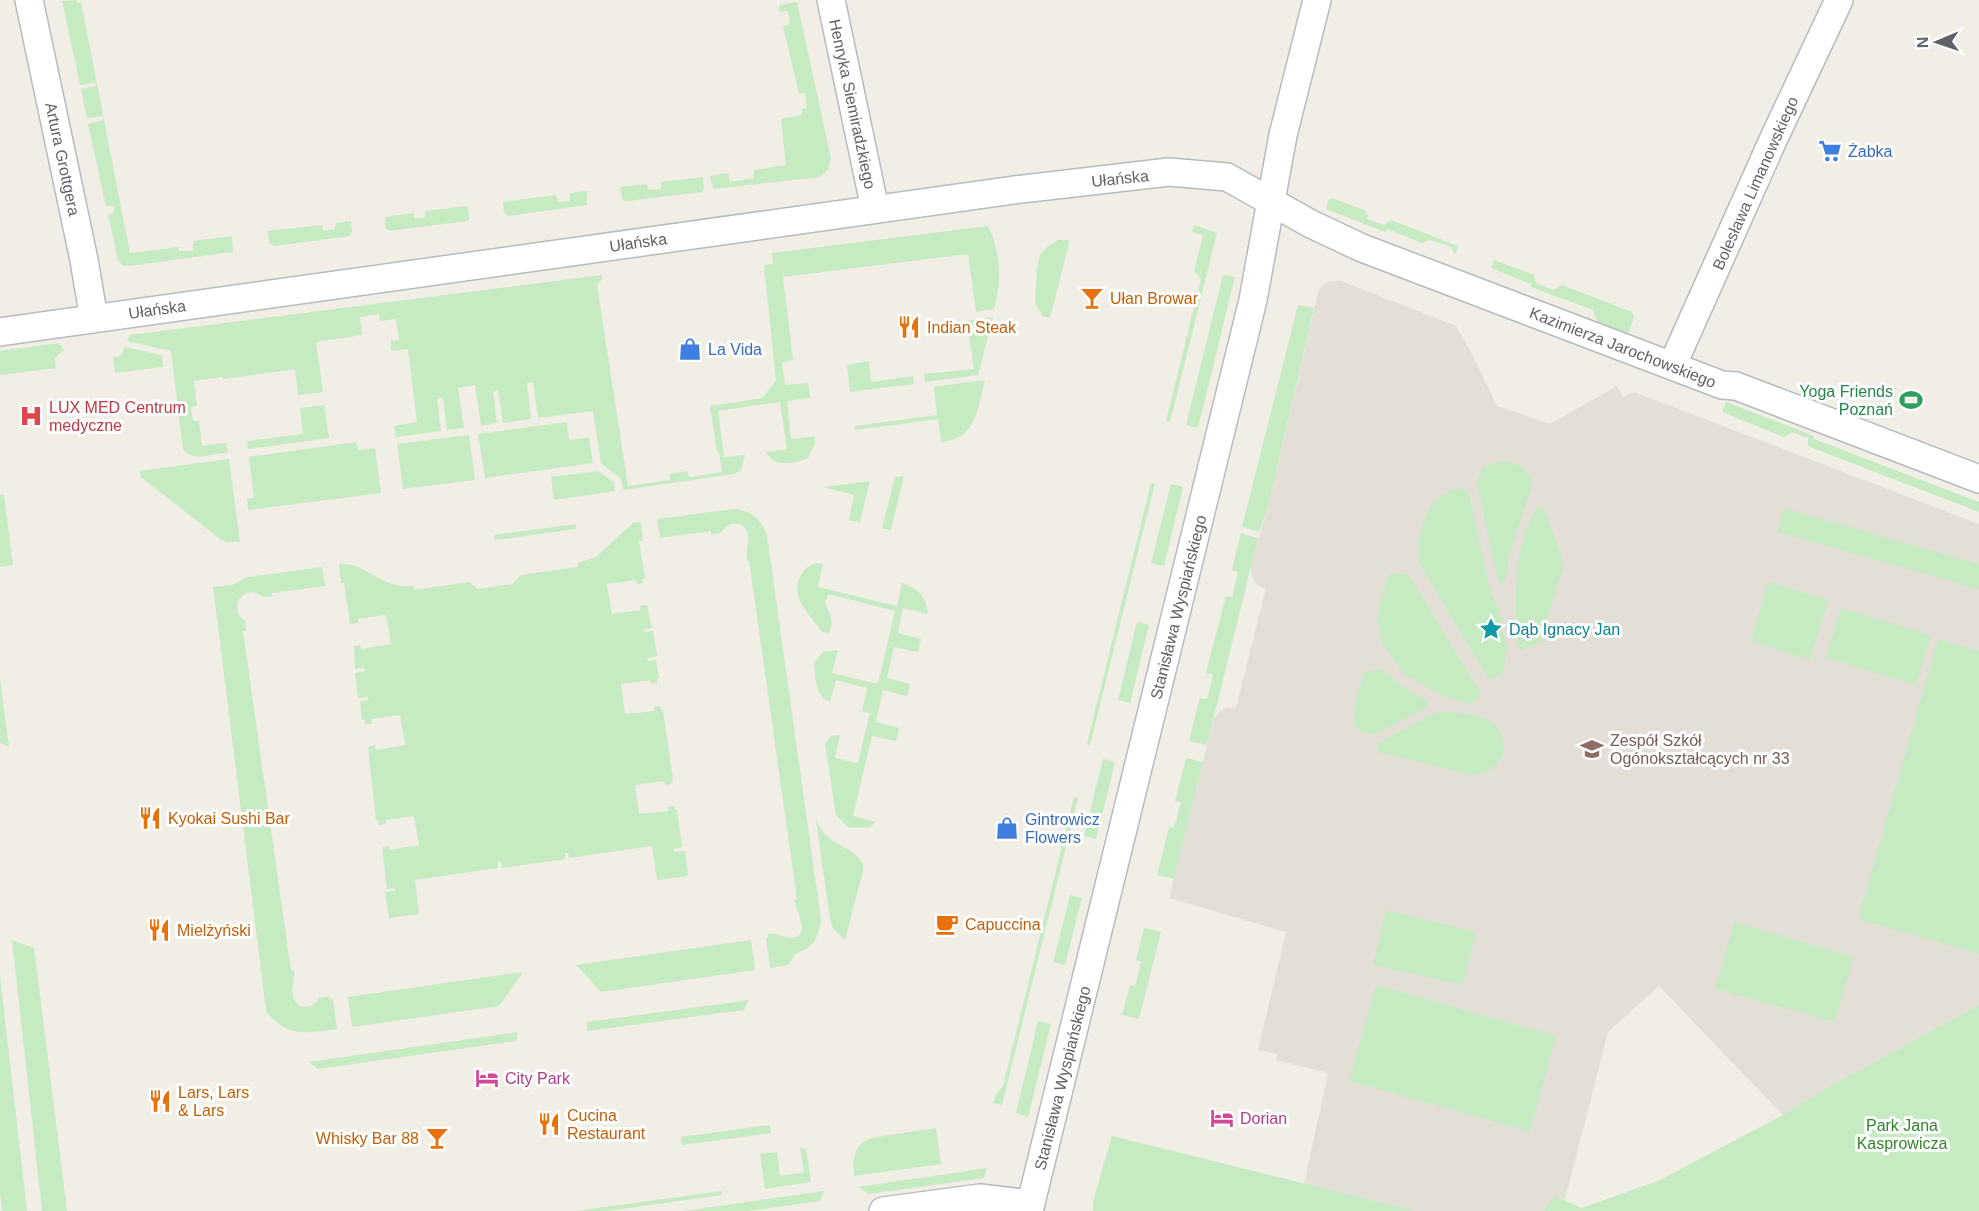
<svg xmlns="http://www.w3.org/2000/svg" width="1979" height="1211" font-family="Arial,sans-serif">
	<style>
		.education { fill: #e3dfd7 }
		.green { fill: #c6eac1 }
		.lines { fill: none; stroke-linecap: round; stroke-linejoin: round }
		.street-casing { stroke: #b7babe; stroke-width: 30 }
		.street { stroke: #fff; stroke-width: 27 }
		.labels { text-anchor: middle; stroke-width: 6; stroke-linejoin: round; paint-order: stroke }
		.street-label { font-size: 16px; fill: #5e6368; stroke: #fff }
		.shop-label { font-size: 16px; fill: #366cbe; stroke: #fff; text-anchor: start }
		.food-label { font-size: 16px; fill: #c56008; stroke: #fff; text-anchor: start }
		.leisure-label { font-size: 16px; fill: #27864d; stroke: #fff; text-anchor: end }
		.health-label { font-size: 16px; fill: #be3a42; stroke: #fff; text-anchor: start }
		.culture-label { font-size: 16px; fill: #0d838f; stroke: #fff; text-anchor: start }
		.education-label { font-size: 16px; fill: #785e54; stroke: #fff; text-anchor: start }
		.hotel-label { font-size: 16px; fill: #b23c85; stroke: #fff; text-anchor: start }
		.park-label { font-size: 16px; fill: #33862e; stroke: #fff }
	</style>
	<rect width="100%" height="100%" fill="#f1eee6"/>
	<!-- education -->
	<path class="education" d="M1329,281H1341L1456,326L1472,354L1497,406L1550,424L1617,386L1623,397L1634,392L1979,524V1005L1823,1090L1783,1115L1659,986L1608,1032L1565,1200L1554,1196L1544,1211H1415L1304,1184L1328,1073L1276,1060L1277,1054L1258,1050L1286,932L1169,898L1214,718L1220,711L1227,708H1236L1266,588H1262L1256,584L1251,574V563L1268,507L1319,289Z"/>
	<!-- green -->
	<path class="green" d="M76,0L77,3L81,2L130,253L179,247V251H193V241L232,236L233,252L129,266L122,265L118,260L108,214L114,213V206H106L88,124L103,120V116L87,118L81,89L96,86L95,82L80,85L62,1Z
		M797,2L831,158L828,170L820,177L713,189L710,176L728,173L730,182L754,178V170L786,165L781,119L802,115V109L807,108L805,93L799,94L783,26L790,24L788,11L780,12L779,5Z
		M703,177L704,188L702,192L628,201H625L622,199L620,187L647,184L648,190L661,189V182Z
		M587,191V205L508,216L504,212L503,202L556,195L558,202L570,201V193Z
		M1332,198L1364,210L1368,215L1367,219L1384,225L1391,220L1458,246L1455,255L1451,247L1430,240L1422,243L1387,229L1385,232L1326,209L1328,201Z
		M468,206L469,219L467,221L389,231L385,227V217L414,213V218H425V211Z
		M351,221L352,231L350,236L275,246L269,243L268,231L322,225L323,231L335,229L336,223Z
		M1194,225L1217,233L1170,422L1166,421L1201,279L1194,271L1203,235L1192,232Z
		M988,226C1001,253 1002,280 994,309L976,312L968,254L783,277L793,360L782,362L785,385L808,383L810,398L787,401L791,439L815,436V444L808,458C794,464 774,468 766,452L787,449L780,402L718,411L724,457L745,455L741,470L734,474L623,490L621,479L601,463L593,411L538,418L533,382L527,383L531,419L503,423L498,390L493,392L497,423L481,426L475,385L458,388L464,428L447,430L443,398L437,399L441,431L396,437L394,426L417,422L408,349L391,351V341L399,340L396,319L380,321L379,314L360,317L362,335L316,342L323,392L298,395L295,369L223,379L222,377L194,381L197,406L191,407L193,421H199L202,446L226,443L228,452C214,454 191,462 183,449L171,351L127,341L130,335L602,275V279L597,285L628,486L670,480V474L688,471L689,477L722,472L719,452H717L710,406L762,398L776,381L764,265L773,264L772,253Z
		M1058,240H1069V243L1050,318L1043,316L1035,304L1037,268L1040,255L1048,246Z
		M1494,260L1534,275L1536,283L1553,290L1562,285L1632,312L1634,318L1628,334L1598,323L1593,310L1531,287V284L1491,268Z
		M1223,275L1235,277L1198,428L1186,425Z
		M1298,305L1314,308L1268,507L1259,532L1242,527Z
		M993,317L978,375L925,382L924,374L974,369L967,321Z
		M59,343L64,350L55,358L56,368L0,375V351Z
		M125,347L162,355L163,367L115,373L113,357L121,356Z
		M869,361L871,382L913,376L914,384L850,392L847,365Z
		M985,380C977,409 977,439 941,442L938,419L855,430V426L937,415L934,387Z
		M1726,402L1814,436V439L1979,502V512L1810,447L1808,445V438L1792,432L1784,437L1722,412Z
		M324,405L329,438L248,449L247,441L303,434L300,408Z
		M567,422L569,440L589,438L593,463L485,478L478,434Z
		M469,435L475,480L403,489L397,444Z
		M356,442L358,450L375,448L381,493L248,510L247,499L254,498L249,457Z
		M229,459L240,542H226L220,539L142,478L139,471Z
		M1499,461C1514,461 1523,466 1532,477L1531,488L1509,556L1505,583L1501,584L1497,578L1477,483L1482,468Z
		M598,471L614,482L615,491L554,500L551,477Z
		M904,476L891,530L882,528L895,477Z
		M870,481L860,522L849,520L854,495L823,487Z
		M1151,483H1155L1090,745L1087,744Z
		M1171,484L1183,487L1164,566L1151,563Z
		M1456,487L1464,490L1469,494L1490,589L1500,614L1507,648L1503,673L1494,679L1488,678L1419,563L1418,541L1423,523L1433,502Z
		M4,494L13,565L0,567V495Z
		M1537,508H1544L1562,558L1563,569L1539,643L1522,650L1518,648C1514,605 1513,545 1537,508Z
		M1784,508L1979,564V589L1777,532Z
		M734,509C752,511 760,518 767,535L821,920C818,939 813,948 795,954L788,965L770,968L766,938L768,937V934C780,933 777,936 787,937C814,942 796,909 794,899H797L749,560L747,561C745,547 754,536 742,525C733,522 726,524 721,533L711,534V531L660,538L657,519Z
		M641,522L643,541H639L645,578L643,579V583L637,584L636,580L607,584L612,614L640,610V606L647,605L652,628L643,629L644,632L653,631L657,656L647,658L648,661L656,660L659,678L657,679V683L651,684L650,680L621,684L625,714L654,711V707L660,706L661,710H663L673,779L671,784L665,785L664,781L635,785L639,814L668,811V807L675,806V810H677L682,847L674,849V852L685,851L688,876L657,880L652,846L569,858L568,853H565V859L502,868L501,862H498V868L415,880L419,914L389,918L385,892L396,891L395,888L387,889L382,847L389,846V850L419,845L414,816L386,820V824L379,825L378,820H376L368,747L375,745L376,750L405,745L400,715L372,719L371,724H365V720H362L360,702L369,700L368,697L358,698L355,673L365,671L364,668L355,669L354,646L360,645L361,649L391,644L386,615L358,619V623L350,624L344,583H341L339,564C364,561 382,590 413,586L414,590L469,582L478,589L512,584L521,575L578,567V563L596,557L633,523Z
		M576,524V529L495,540L494,535Z
		M1241,533L1258,538L1207,745L1189,741L1200,698L1207,699L1213,675L1206,673L1226,596L1232,597L1238,572L1232,570Z
		M817,563L823,564L818,587L897,606L902,583C919,589 926,596 928,614L903,608L898,633L921,639L918,652L894,647L887,678L910,684L907,696L883,690L876,722L899,728L896,741L872,736L853,816L876,822L870,827L855,828L848,827L836,815L825,744L831,736L840,735L835,758L858,763L870,713L862,711L867,688L836,680L830,702C814,695 816,678 814,663L823,652L838,650L832,673L878,684L895,611L828,594L825,603C829,613 836,623 828,633L822,632C815,622 806,612 800,601C793,585 800,567 817,563Z
		M322,567L325,586L272,593V596L263,597C255,589 244,592 238,601C237,610 236,615 245,621L246,631H243L291,971L294,970C295,983 287,993 298,1005C307,1009 315,1006 319,998L329,996V999H333L337,1029C307,1033 286,1038 266,1011L213,587L232,585L248,577Z
		M1396,573L1409,575L1480,692V699L1467,704L1438,694L1403,673L1382,643L1379,625L1376,620L1388,575Z
		M1768,582L1828,600L1810,660L1751,641Z
		M1841,608L1931,635L1916,685L1826,658Z
		M1137,622L1149,625L1130,703L1118,700Z
		M1938,639L1979,651V954L1858,919Z
		M1377,669H1382L1403,687L1428,701V707L1376,734L1364,733L1355,727C1351,709 1360,689 1364,671L1367,673Z
		M0,679L9,747L0,743Z
		M1437,712C1455,712 1481,713 1495,725C1501,730 1500,734 1503,741C1509,761 1489,774 1471,775L1378,752V743Z
		M1186,758L1203,762L1174,879L1157,875L1169,827L1174,828L1181,802L1175,801Z
		M1103,759L1115,762L1096,839L1084,836Z
		M1074,797L1078,798L1002,1105L993,1103L995,1096L1003,1086Z
		M816,819C818,823 820,828 823,832C835,846 854,848 863,864V871L845,940L833,928L830,919Z
		M1070,895L1082,898L1065,965L1053,962Z
		M1386,910L1476,932L1463,985L1373,965Z
		M1734,922L1854,957L1835,1022L1715,989Z
		M1144,928L1161,932L1139,1019L1122,1015L1130,985L1135,986L1141,962L1136,960Z
		M12,940L34,948L67,1211H42Z
		M751,940L755,970L601,992L576,965Z
		M523,972L499,1006L352,1027L348,997Z
		M0,976L27,1211H2L0,1194Z
		M1376,985L1556,1036L1530,1132L1349,1081Z
		M749,1000L744,1010L587,1031V1022Z
		M1979,1005V1211H1544L1554,1196L1582,1208L1660,1180L1783,1115L1823,1090Z
		M1038,1021L1051,1024L1028,1117L1016,1113Z
		M518,1032L516,1041L318,1069L309,1062Z
		M770,1125L771,1133L682,1145L681,1137Z
		M936,1128L941,1164L854,1176C853,1158 853,1146 871,1138Z
		M1112,1136L1415,1211H1093V1202Z
		M800,1148L806,1149L811,1182L765,1189L760,1154L777,1152L780,1176L804,1172Z
		M987,1168L984,1178L869,1194L858,1187Z
		M722,1191V1195L607,1211H576Z
		M824,1191L820,1201L749,1211H684Z"/>
	<g class="lines">
		<!-- street casing -->
		<g class="street-casing">
			<path id="street" d="M29,0L84,260L94,319
				M831,0L875,209
				M0,332L1014,190L1169,172L1227,177L1311,224L1362,248L1722,385L1736,386L1979,479
				M1672,366L1774,138L1839,0
				M883,1211L980,1198L1031,1204
				M1029,1211L1253,300L1283,135L1317,0"/>
		</g>
		<!-- street -->
		<use href="#street" class="street"/>
	</g>
	<!-- icons -->
	<defs>
		<g id="supermarket-bare" transform="scale(1.8)"><path d="M-6-5.5h2.5l.6 2H6L4.5 2H-2.5L-4.4-4H-6ZM-1.5 3.2a1.3 1.3 0 1 0 .1 0ZM3 3.2a1.3 1.3 0 1 0 .1 0Z" fill="#3f7fe0" stroke="#fff" stroke-width="2.5" paint-order="stroke"/></g>
		<g id="bar-bare" transform="scale(1.8)"><path d="M-6-5H6L.8 .8V4.5H3.5V6h-7V4.5H-.8V.8Z" fill="#e8710a" stroke="#fff" stroke-width="2.5" paint-order="stroke"/></g>
		<g id="restaurant-bare" transform="scale(1.8)"><path d="M-5-6h1v4h1v-4h1v4h1v-4h1v5L-1.5 .5V6h-2V.5L-5-1ZM5-6V6H3V1.5H1.5Q1.5-4 5-6Z" fill="#e8710a" stroke="#fff" stroke-width="2.5" paint-order="stroke"/></g>
		<g id="shop-bare" transform="scale(1.8)"><path d="M-5-2.5h2.3a2.7 3.5 0 0 1 5.4 0H5L5.5 6h-11ZM-1.5-2.5h3a1.5 2.3 0 0 0-3 0Z" fill="#3f7fe0" stroke="#fff" stroke-width="2.5" paint-order="stroke"/></g>
		<g id="stadium-bare" transform="scale(1.8)"><path d="M0-5a6.5 5 0 1 0 0 10a6.5 5 0 1 0 0-10ZM-3.5-1.8h7v3.6h-7Z" fill="#2e9e5b" stroke="#fff" stroke-width="2.5" paint-order="stroke"/></g>
		<g id="hospital-bare" transform="scale(1.8)"><path d="M-5-5h3v3.5h4V-5h3V5h-3V1.5h-4V5h-3Z" fill="#e0444e" stroke="#fff" stroke-width="2.5" paint-order="stroke"/></g>
		<g id="sight-bare" transform="scale(1.8)"><path d="M0-6L1.8-2.2L6-1.7L2.9 1.2L3.7 5.4L0 3.3L-3.7 5.4L-2.9 1.2L-6-1.7L-1.8-2.2Z" fill="#0f9aa8" stroke="#fff" stroke-width="2.5" paint-order="stroke"/></g>
		<g id="school-bare" transform="scale(1.8)"><path d="M0-5L7-2L0 1L-7-2ZM-4 1L0 2.5L4 1V4Q0 6-4 4Z" fill="#8d6e63" stroke="#fff" stroke-width="2.5" paint-order="stroke"/></g>
		<g id="cafe-bare" transform="scale(1.8)"><path d="M-5.5-4.5H6V0H3Q3 3.5 0 3.5H-2.5Q-5.5 3.5-5.5 0ZM3-3.2v2h1.7v-2ZM-6 4.5H4V6H-6Z" fill="#e8710a" stroke="#fff" stroke-width="2.5" paint-order="stroke"/></g>
		<g id="hotel-bare" transform="scale(1.8)"><path d="M-6-4.5h1.5V1H6V5H4.5V3h-9V5H-6ZM-4 0a1.8 1.8 0 1 1 3.6 0ZM.5 0V-2.5h3Q6-2.5 6 0Z" fill="#d1479c" stroke="#fff" stroke-width="2.5" paint-order="stroke"/></g>
	</defs>
	<g fill-rule="evenodd">
		<use href="#supermarket-bare" x="1830" y="151"/>
		<use href="#bar-bare" x="1092" y="298"/>
		<use href="#restaurant-bare" x="909" y="327"/>
		<use href="#shop-bare" x="690" y="349"/>
		<use href="#stadium-bare" x="1911" y="400"/>
		<use href="#hospital-bare" x="31" y="416"/>
		<use href="#sight-bare" x="1491" y="629"/>
		<use href="#school-bare" x="1592" y="749"/>
		<use href="#restaurant-bare" x="150" y="818"/>
		<use href="#shop-bare" x="1007" y="828"/>
		<use href="#cafe-bare" x="947" y="924"/>
		<use href="#restaurant-bare" x="159" y="930"/>
		<use href="#hotel-bare" x="487" y="1078"/>
		<use href="#restaurant-bare" x="160" y="1101"/>
		<use href="#hotel-bare" x="1222" y="1118"/>
		<use href="#restaurant-bare" x="549" y="1124"/>
		<use href="#bar-bare" x="437" y="1138"/>
	</g>
	<g class="labels">
		<!-- street labels -->
		<g class="street-label">
			<text transform="translate(853 104) rotate(78)" y="6">Henryka Siemiradzkiego</text>
			<text transform="translate(63 159) rotate(78)" y="6">Artura Grottgera</text>
			<text transform="translate(1120 178) rotate(-6)" y="6">Ułańska</text>
			<text transform="translate(1755 183) rotate(-66)" y="6">Bolesława Limanowskiego</text>
			<text transform="translate(638 242) rotate(-8)" y="6">Ułańska</text>
			<text transform="translate(157 309) rotate(-8)" y="6">Ułańska</text>
			<text transform="translate(1623 347) rotate(21)" y="6">Kazimierza Jarochowskiego</text>
			<text transform="translate(1178 607) rotate(-76)" y="6">Stanisława Wyspiańskiego</text>
			<text transform="translate(1062 1078) rotate(-76)" y="6">Stanisława Wyspiańskiego</text>
		</g>
		<!-- shop labels -->
		<g class="shop-label">
			<text x="1848" y="157">Żabka</text>
			<text x="708" y="355">La Vida</text>
			<text x="1025" y="825">Gintrowicz<tspan x="1025" dy="18">Flowers</tspan></text>
		</g>
		<!-- food labels -->
		<g class="food-label">
			<text x="1110" y="304">Ułan Browar</text>
			<text x="927" y="333">Indian Steak</text>
			<text x="168" y="824">Kyokai Sushi Bar</text>
			<text x="965" y="930">Capuccina</text>
			<text x="177" y="936">Mielżyński</text>
			<text x="178" y="1098">Lars, Lars<tspan x="178" dy="18">&amp; Lars</tspan></text>
			<text x="567" y="1121">Cucina<tspan x="567" dy="18">Restaurant</tspan></text>
			<text x="419" y="1144" text-anchor="end">Whisky Bar 88</text>
		</g>
		<!-- leisure labels -->
		<g class="leisure-label">
			<text x="1893" y="397">Yoga Friends<tspan x="1893" dy="18">Poznań</tspan></text>
		</g>
		<!-- health labels -->
		<g class="health-label">
			<text x="49" y="413">LUX MED Centrum<tspan x="49" dy="18">medyczne</tspan></text>
		</g>
		<!-- culture labels -->
		<g class="culture-label">
			<text x="1509" y="635">Dąb Ignacy Jan</text>
		</g>
		<!-- education labels -->
		<g class="education-label">
			<text x="1610" y="746">Zespół Szkół<tspan x="1610" dy="18">Ogónokształcących nr 33</tspan></text>
		</g>
		<!-- hotel labels -->
		<g class="hotel-label">
			<text x="505" y="1084">City Park</text>
			<text x="1240" y="1124">Dorian</text>
		</g>
		<!-- park labels -->
		<g class="park-label">
			<text x="1902" y="1131">Park Jana<tspan x="1902" dy="18">Kasprowicza</tspan></text>
		</g>
	</g>
	<!-- north arrow -->
	<g transform="translate(1937 42) rotate(268)" stroke="#ffffff" stroke-width="4.5" paint-order="stroke">
	<path d="M0-4.5L10 22L0 15L-10 22Z" fill="#5e6368"/>
	<text y="-9" font-size="16" font-weight="bold" text-anchor="middle" fill="#5e6368">N</text>
	</g>
</svg>
